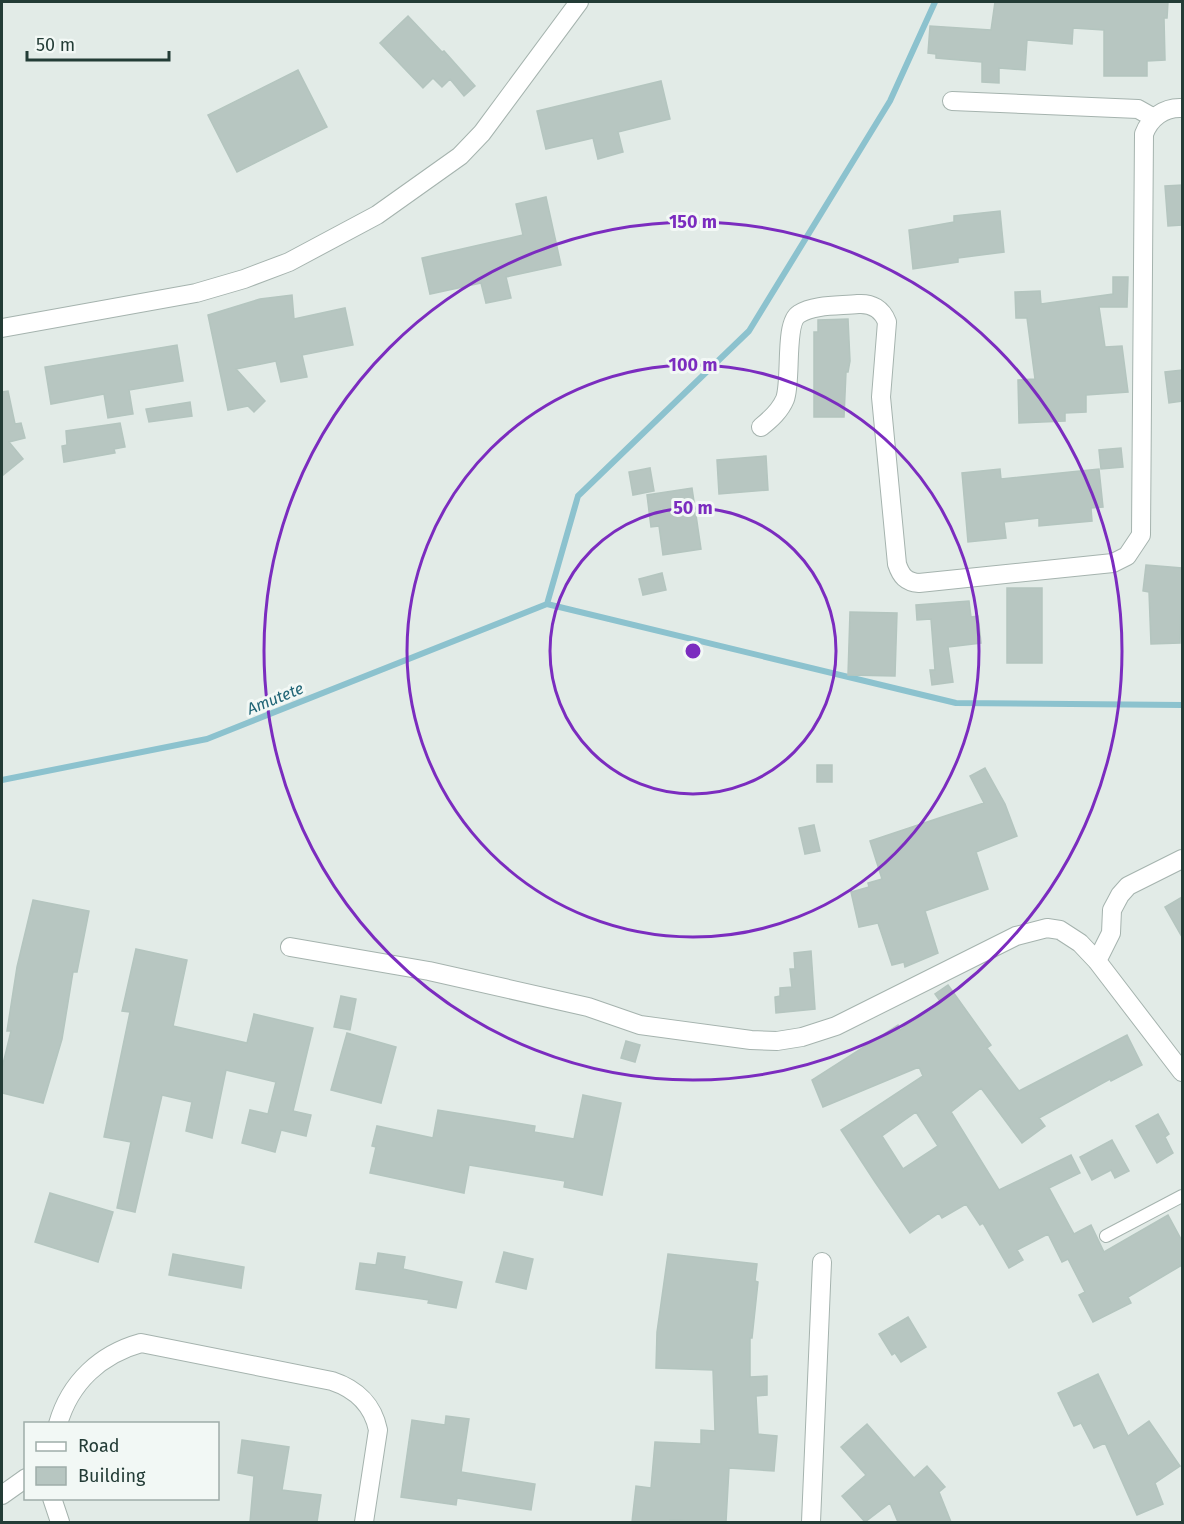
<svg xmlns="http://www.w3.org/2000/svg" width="1184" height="1524" font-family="'Fira Sans',sans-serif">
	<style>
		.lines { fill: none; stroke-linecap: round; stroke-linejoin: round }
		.stream { stroke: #8cc2ce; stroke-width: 6 }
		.building { fill: #b7c6c1; stroke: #b4c5bf; stroke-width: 1.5; fill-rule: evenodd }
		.service-casing { stroke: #a5b3ae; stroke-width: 14 }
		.minor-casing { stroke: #a5b3ae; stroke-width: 20 }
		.service { stroke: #fff; stroke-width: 12 }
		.minor { stroke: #fff; stroke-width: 18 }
		.ring { fill: none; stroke: #7b2cbf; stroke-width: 3 }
		.labels { text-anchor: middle; stroke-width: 6; stroke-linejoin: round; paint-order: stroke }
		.water-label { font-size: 16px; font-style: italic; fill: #1f6475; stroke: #f2f8f5 }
		.centre { fill: #7b2cbf; stroke: #f2f8f5; stroke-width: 3 }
		.ring-label { font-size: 18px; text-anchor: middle; font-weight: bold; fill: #7b2cbf; stroke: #f2f8f5; stroke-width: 6; stroke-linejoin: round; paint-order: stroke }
	</style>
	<rect width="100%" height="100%" fill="#e2ebe7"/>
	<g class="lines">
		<!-- stream -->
		<path class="stream" d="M547,604L578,496L749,331L890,101L935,2
			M547,604L956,703L1182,705
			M2,780L207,739L547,604"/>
	</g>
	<!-- building -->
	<path class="building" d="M995,2H1168L1167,18H1164L1165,60L1147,61V76H1104V30L1073,28L1072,44L1027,40L1025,70L999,68V83L982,82V62L936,58V54L928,53L930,26L991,30Z
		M408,16L442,52L444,51L475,86L464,96L450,79L442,87L433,78L423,88L380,43Z
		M298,70L327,127L237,172L208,115Z
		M661,81L670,119L618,132L623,152L598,159L593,138L546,149L537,111Z
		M1182,185V225L1168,226L1165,186Z
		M546,197L561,265L506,277L511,298L486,303L481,283L430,294L422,258L523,235L516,204Z
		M1000,211L1004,252L958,258V262L913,269L909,230L954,222V216Z
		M1113,277H1128L1127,307H1099L1105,347L1122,346L1128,392L1086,395V412L1065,413V421L1019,423L1018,380L1035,379L1027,318H1016L1015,292L1040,291L1041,304L1113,294Z
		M292,295L294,319L345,308L353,345L302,355L307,377L281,382L276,361L236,369L265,401L254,412L248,406L228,410L208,315L260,299Z
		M848,319L850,361L848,372H846L844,417H814V332H818V320Z
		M177,345L183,381L129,390L133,414L108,418L104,394L51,404L45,367Z
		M1182,370V401L1169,403L1165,372Z
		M8,391L15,424L21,423L25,438L9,442L23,459L2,476V392Z
		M190,402L192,416L149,422L146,409Z
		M120,423L125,447L114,449L115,453L64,462L62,446L67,445L66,431Z
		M1121,448L1123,467L1101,469L1099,450Z
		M766,456L768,490L719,494L717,460Z
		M650,468L654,491L633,495L629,472Z
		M1000,469L1001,479L1099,469L1103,507L1091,508L1092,521L1039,526V518L1004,522L1006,538L968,542L962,473Z
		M692,488L701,549L663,555L659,526L651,527L647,495Z
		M1146,565L1182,568L1180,643L1151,644L1149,592L1143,591Z
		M662,573L666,590L643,595L639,579Z
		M1007,588H1042V663H1007Z
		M969,601L971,617L978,616L981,643L948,647L953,682L932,685L930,670H935L931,619L917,620L916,605Z
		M850,612L897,613L895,676L848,675Z
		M817,765H832V782H817Z
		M985,768L1005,804L1017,836L976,852L988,889L925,911L938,953L905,967L904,962L892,965L878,923L859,927L851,892L869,887L868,883L882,879L870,841L984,803L970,776Z
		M814,825L820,851L805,854L799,828Z
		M1182,897V937L1165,907Z
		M33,900L89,911L77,972H73L62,1039L43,1103L2,1093V1068L11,1031H7L17,967Z
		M136,949L187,960L173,1026L247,1043L254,1014L313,1028L293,1111L311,1115L306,1136L281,1130L275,1152L242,1143L250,1110L268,1114L276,1082L226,1070L212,1138L186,1131L192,1102L162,1095L135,1212L117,1208L131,1142L104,1137L130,1012L122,1011Z
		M811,951L815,1009L776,1013L775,997L780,996V988L792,987L790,969H795L794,953Z
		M948,985L991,1045L987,1048L1019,1091L1127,1035L1142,1065L1111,1081L1110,1079L1039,1118L1045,1126L1022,1143L981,1088L951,1112L999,1190L1071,1155L1080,1173L1049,1188L1074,1234L1091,1225L1104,1252L1168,1215L1182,1241V1265L1128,1297L1131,1303L1093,1322L1079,1295L1085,1292L1068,1259L1062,1262L1048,1234L1017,1250L1023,1260L1009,1268L983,1223L980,1225L966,1204L942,1218L939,1213L910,1233L875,1182L841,1130L923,1076L919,1067L823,1107L812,1080L898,1025L900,1030L940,1001L935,994ZM916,1112L938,1146L903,1169L882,1136Z
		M341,996L356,999L350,1030L334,1027Z
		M347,1033L396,1047L381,1103L331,1090Z
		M626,1041L640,1045L635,1062L621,1058Z
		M583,1095L621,1103L602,1195L564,1187L565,1181L469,1165L464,1193L370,1173L376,1147L372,1146L377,1126L433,1138L438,1110L535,1126L534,1132L574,1139Z
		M1158,1114L1169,1134L1165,1137L1173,1153L1157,1163L1136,1126Z
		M1112,1140L1129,1171L1115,1178L1111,1170L1092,1180L1080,1157Z
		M50,1193L113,1212L98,1262L35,1242Z
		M504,1252L533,1259L526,1289L496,1282Z
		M378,1253L405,1257L403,1269L462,1282L456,1308L428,1303L429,1300L356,1289L360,1263L376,1265Z
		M173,1254L244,1267L241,1288L169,1275Z
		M668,1254L757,1264L755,1281L758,1282L752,1338H750V1377L767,1376V1395L756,1396L758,1434L777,1436L774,1471L729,1468L726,1522L670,1520V1522H632L636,1486L651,1488L655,1442L701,1444V1430L715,1431L713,1370L656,1368L657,1332Z
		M908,1317L926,1347L901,1362L895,1353L892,1355L879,1334Z
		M1098,1374L1128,1436L1149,1421L1180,1466L1155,1483L1163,1504L1137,1515L1105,1443L1094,1448L1081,1423L1074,1426L1058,1393Z
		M446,1416L469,1419L461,1472L535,1484L531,1510L457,1498L456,1505L401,1497L412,1420L445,1425Z
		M867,1424L914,1478L927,1466L945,1487L939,1492L951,1522H898L890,1503L865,1522L842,1496L866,1475L841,1447Z
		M242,1440L289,1447L282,1490L321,1495L317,1522H250L254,1476L238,1473Z"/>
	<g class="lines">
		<!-- service casing -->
		<g class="service-casing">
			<path id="service" d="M1106,1236L1182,1196"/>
		</g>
		<!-- minor casing -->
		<g class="minor-casing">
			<path id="minor" d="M952,101L1138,109L1154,118
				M2,328L196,293L244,279L289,262L377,215L460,156L482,133L579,2
				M761,427C771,419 780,411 785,399C792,380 784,323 799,314C814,304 841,306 858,304C872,303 882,309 887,322L881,397L897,564C901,576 906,582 919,583L1113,563L1127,556L1141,535L1144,134C1150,118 1164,107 1182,108
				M290,947L429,971L588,1007L640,1025L751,1040L777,1041L802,1037L836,1026L1016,936L1047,928L1060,930L1080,943L1097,961L1182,1072
				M1097,961L1111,933L1112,910L1120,895L1128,886L1182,859
				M58,1424C70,1382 101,1354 141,1343L332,1381C356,1389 373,1405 378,1430L364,1522
				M2,1495L26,1478
				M52,1498L60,1522
				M811,1522L822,1262"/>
		</g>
		<!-- service -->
		<use href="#service" class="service"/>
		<!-- minor -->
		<use href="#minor" class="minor"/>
	</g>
	<!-- distance rings -->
	<g class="ring">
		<circle cx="693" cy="651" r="143"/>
		<circle cx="693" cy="651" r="286"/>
		<circle cx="693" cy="651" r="429"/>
	</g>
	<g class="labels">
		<!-- water labels -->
		<g class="water-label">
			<text transform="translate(275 698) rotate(-22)" y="6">Amutete</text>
		</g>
	</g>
	<circle cx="693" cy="651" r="9" class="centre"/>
	<g class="ring-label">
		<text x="693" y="228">150 m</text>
		<text x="693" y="371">100 m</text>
		<text x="693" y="514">50 m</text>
	</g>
	<!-- border -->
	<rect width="1184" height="1524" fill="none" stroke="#233c36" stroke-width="6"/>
	<!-- legend -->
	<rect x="24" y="1422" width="195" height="78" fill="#f2f8f5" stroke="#9fada9" stroke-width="1.5"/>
	<rect x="36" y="1442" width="30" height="9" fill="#ffffff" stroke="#9fada9" stroke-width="1.5"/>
	<text x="78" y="1452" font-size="18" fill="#233c36">Road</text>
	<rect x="36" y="1467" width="30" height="18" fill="#b7c6c1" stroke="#9fada9" stroke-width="1.5"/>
	<text x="78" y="1482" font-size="18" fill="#233c36">Building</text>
	<!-- scale -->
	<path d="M27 51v9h142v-9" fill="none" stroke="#233c36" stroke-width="3"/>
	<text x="36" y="51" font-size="18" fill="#233c36" stroke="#f2f8f5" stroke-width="4.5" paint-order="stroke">50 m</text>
</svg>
